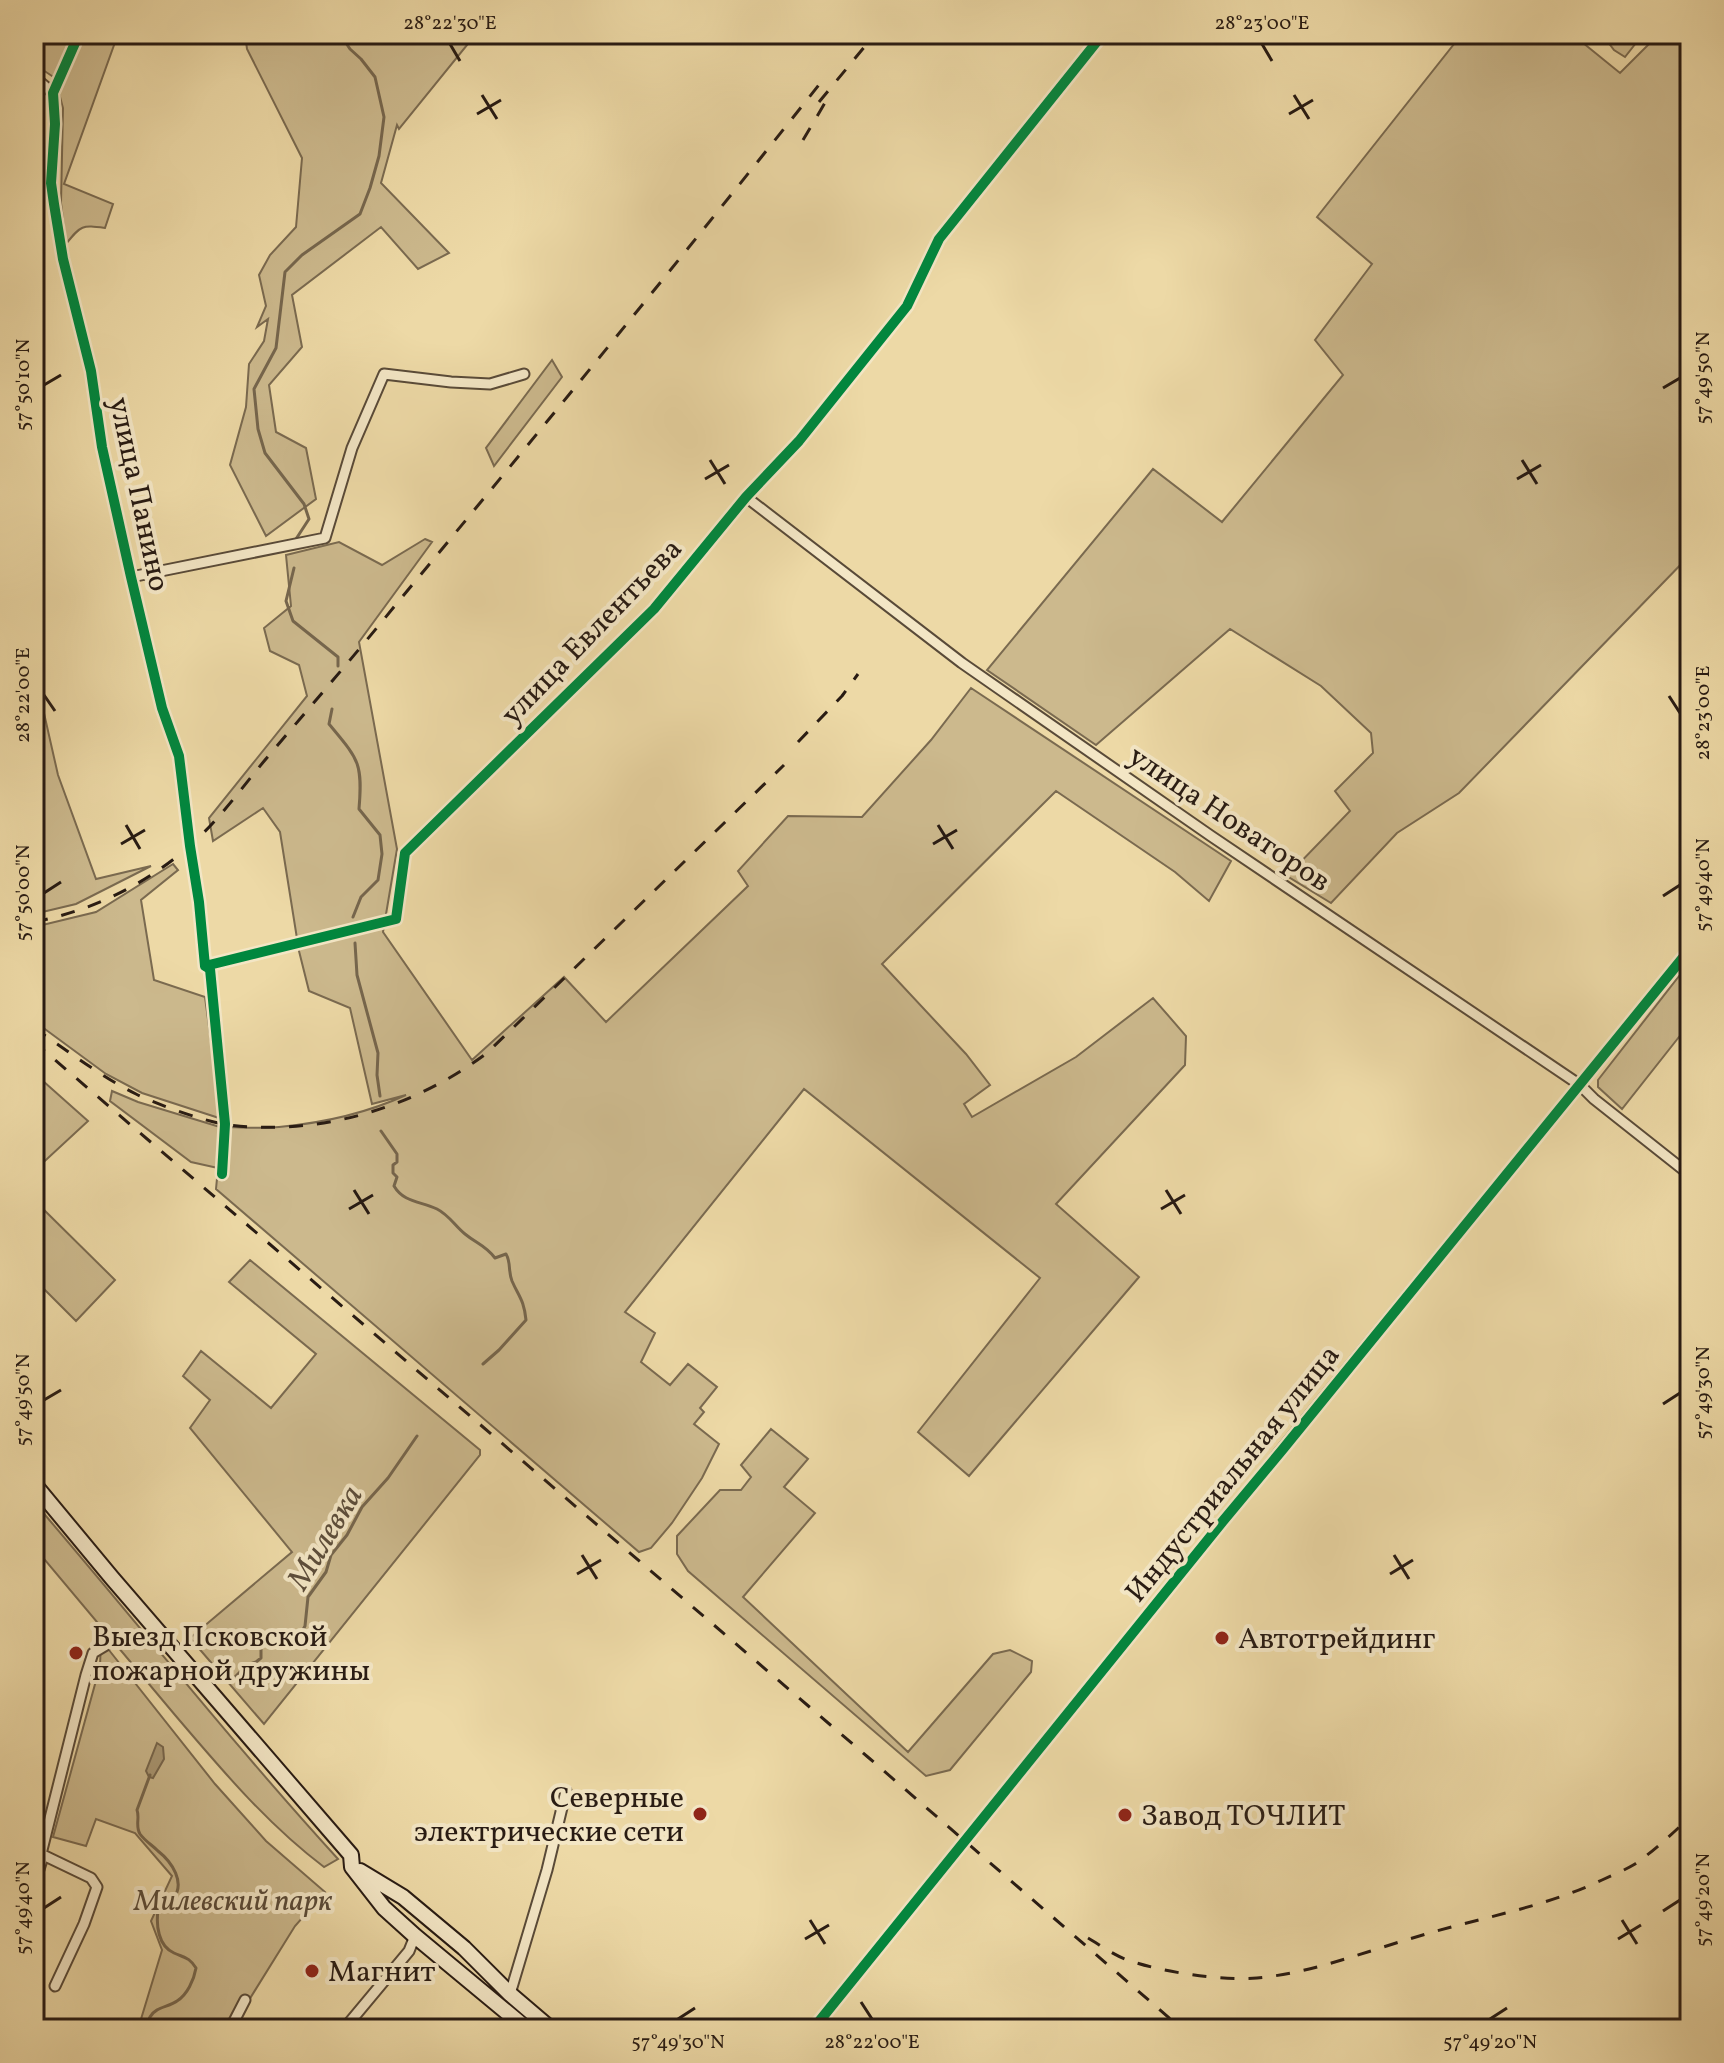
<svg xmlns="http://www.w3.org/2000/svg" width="1724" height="2063" font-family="Vollkorn,serif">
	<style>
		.green { fill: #ccb98d; stroke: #7a6a50; stroke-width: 2 }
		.water { fill: #aa9874; stroke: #76664d; stroke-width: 2 }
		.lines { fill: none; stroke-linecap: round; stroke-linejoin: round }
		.stream { stroke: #76664d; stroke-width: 3 }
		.minor-casing { stroke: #594a38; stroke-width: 13 }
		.secondary-casing { stroke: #281b13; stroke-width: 18 }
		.minor { stroke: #f3e6c5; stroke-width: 9 }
		.secondary { stroke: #f3e6c5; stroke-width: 14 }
		.rail { stroke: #281b13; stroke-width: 3; stroke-dasharray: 14 14; stroke-linecap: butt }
		.minor-bridge-casing { stroke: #594a38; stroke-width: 13; stroke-linecap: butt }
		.minor-bridge { stroke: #f3e6c5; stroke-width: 9 }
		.cycleway-casing { stroke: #f3e6c5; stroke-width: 15 }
		.cycleway { stroke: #00873e; stroke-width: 10 }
		.ticks { fill: none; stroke: #281b13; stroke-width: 3 }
		.poi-dot { fill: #8f2418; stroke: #f3e6c5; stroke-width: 3 }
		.labels { text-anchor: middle; stroke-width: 8; stroke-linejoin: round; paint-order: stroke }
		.street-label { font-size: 30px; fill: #281b13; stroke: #f3e6c5 }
		.poi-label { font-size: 30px; fill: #281b13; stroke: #f3e6c5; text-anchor: start }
		.park-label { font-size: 30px; font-style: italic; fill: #594a38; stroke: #f3e6c5 }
		.water-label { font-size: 32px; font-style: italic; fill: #5c4d3a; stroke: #f3e6c5 }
		.neatline { fill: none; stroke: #281b13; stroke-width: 3 }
		.ticks-label { font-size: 20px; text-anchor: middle; fill: #281b13 }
	</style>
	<rect width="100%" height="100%" fill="#edd9a6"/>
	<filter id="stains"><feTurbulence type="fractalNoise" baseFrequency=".0025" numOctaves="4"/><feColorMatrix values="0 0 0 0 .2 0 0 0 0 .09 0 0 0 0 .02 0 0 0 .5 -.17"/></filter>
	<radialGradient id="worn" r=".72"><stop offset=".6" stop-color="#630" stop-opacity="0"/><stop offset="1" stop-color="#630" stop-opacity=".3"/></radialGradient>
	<!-- green -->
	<path class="green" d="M49,34H118L64,184L113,204L105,228C82,225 81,225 66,244L61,203L63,108L55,78L34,64Z
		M245,34H476L399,129L397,125L381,183L449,253L418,269L381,227L292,295L302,347L269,385L276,432L306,448L316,499L266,536L230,465L246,407L249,364L264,341L268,319L257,327L266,306L259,275L270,255L296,227L302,158L247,49Z
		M1462,34H1572L1620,73L1659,34H1690V555L1459,793L1397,833L1331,903L1287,876L1350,811L1335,791L1373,753L1371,733L1321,686L1230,629L1096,745L987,670L1153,469L1222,522L1343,375L1315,340L1372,264L1317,217Z
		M1615,34H1643L1625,57L1614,50L1608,42Z
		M552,360L562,377L494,466L486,448Z
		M425,539L432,542L359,642L397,849L383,932L472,1060L564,977L606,1022L748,886L738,871L788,816L862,817L931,740L971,688L1231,861L1209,901L1175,872L1056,791L882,964L966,1054L990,1085L964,1104L972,1117L1076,1057L1153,998L1186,1036L1185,1065L1056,1204L1139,1277L969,1476L918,1432L1040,1278L804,1089L625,1312L655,1333L641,1362L670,1385L688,1364L717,1387L700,1408L704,1412L694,1424L719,1444L702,1478L672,1523L651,1548L639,1552L216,1189L218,1168L191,1162L110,1101L112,1091L138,1102L220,1127L219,1160L222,1127C241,1127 261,1129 279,1127C322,1123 367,1113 406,1095L372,1104L350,1008L309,991L299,951L280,832L263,808L213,841L209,818L307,696L299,665L270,651L264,628L291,606L286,555L339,542L382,565Z
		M34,669L58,775L96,879L151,866L76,904L34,914Z
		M173,864L178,870L141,900L154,980L205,997L221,1115L219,1118L142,1093L106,1074L34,1021V927L96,912Z
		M1690,962V1023L1622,1109L1598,1087V1080Z
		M34,1073L88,1121L34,1171Z
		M34,1200L115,1280L76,1321L34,1279Z
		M250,1260L480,1450V1455L264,1724L190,1638L292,1552L190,1428L210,1400L183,1376L201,1351L271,1408L316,1354L229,1282Z
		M771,1429L808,1459L784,1487L815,1513L743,1597L908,1752L993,1654L1010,1650L1032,1661L1031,1672L950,1770L926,1776L688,1571L677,1554V1536L720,1490H741L751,1477L741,1465Z
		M34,1502C136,1621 233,1744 338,1859L324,1867C267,1824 221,1769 175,1715C128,1659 81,1603 34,1547Z
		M101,1640L215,1784L266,1841L325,1892L295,1926L231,2029H138L162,1950L151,1921L172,1876L135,1833L96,1819L86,1846L53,1837L100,1666Z"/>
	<!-- water -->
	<path class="water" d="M157,1743L163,1747L164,1759L153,1778L149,1777L146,1771Z"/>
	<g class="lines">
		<!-- stream -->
		<path class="stream" d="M296,539L309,519L304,504L265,453L258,429L254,389L276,348L285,272L302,255L360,214L370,188L379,156L384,117L375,77L361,59L350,49L340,34
			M294,568L286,601L293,621L338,657V666
			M332,709L329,724C358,759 363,762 359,809L380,835L382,854L378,880L361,897L353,917
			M355,943L357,975L378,1053L377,1075L380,1096
			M381,1131L397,1154V1162L393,1165V1173L397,1177L394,1186C404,1203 421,1201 437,1209C449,1215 455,1226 465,1234C477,1244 485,1245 495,1258L506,1254C511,1262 508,1271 512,1281C519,1297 524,1300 526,1320L499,1350L483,1364
			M234,1678L247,1665L256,1662L261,1658V1648L268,1643L292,1644L299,1637L305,1626L308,1597L326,1572L331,1555L347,1535L362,1507L388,1478L417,1436
			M146,2029C147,2025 148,2021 150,2017C155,2007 169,2007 177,2001C187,1995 194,1980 196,1968C189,1957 185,1958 174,1953C158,1946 156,1925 158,1910C163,1907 169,1904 173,1899C186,1883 172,1862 158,1851C152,1845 145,1841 140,1834C135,1826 140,1818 137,1810L150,1775"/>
		<!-- minor casing -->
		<g class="minor-casing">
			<path id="minor" d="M79,34L53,93L55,124L51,183L54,204L63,259L91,371L102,447L131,577L162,708L179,756L190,846L199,902L205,966L210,969L225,1124L222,1174
				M34,77L53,93
				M746,497L962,663L1211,836L1580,1085L1594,1099L1690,1175
				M131,577L325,538L352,448L384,374L451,382L490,384L524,374
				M205,966L396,919L405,853L654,609L746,497L799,441L907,306L939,239L1103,34
				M1193,1558L1690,949
				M41,1854L91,1878L97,1887L84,1924L55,1986
				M34,1885L42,1860L41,1854L86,1675L93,1653L108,1644
				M510,1994L547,1870L566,1791
				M230,2029L245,2000
				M344,2029L409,1951L415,1936
				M813,2029L840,1995"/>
		</g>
		<!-- secondary casing -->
		<g class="secondary-casing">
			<path id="secondary" d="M34,1484L112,1578L351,1855L352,1867L384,1908L415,1936L527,2029
				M360,1871L403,1897L464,1948L510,1994L551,2029"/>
		</g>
		<!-- minor -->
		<use href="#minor" class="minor"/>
		<!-- secondary -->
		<use href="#secondary" class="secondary"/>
		<!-- rail -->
		<path class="rail" d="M819,102L875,34
			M803,140L829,96
			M798,742L842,696L858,674
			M34,922C90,911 141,887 185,850C216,824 240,790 265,760C310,707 355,655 398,602C541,430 683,256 822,81
			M34,1028C68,1051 100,1076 136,1094C158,1105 206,1122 229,1125C320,1136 414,1108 487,1053L784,765
			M34,1042L869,1758L1182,2029
			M1088,1938C1100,1945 1112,1954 1125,1959C1160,1972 1220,1981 1257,1978C1312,1973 1364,1952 1416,1937C1478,1918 1543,1908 1602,1880C1613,1875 1625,1870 1635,1864C1655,1850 1672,1834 1690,1817"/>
		<!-- minor-bridge casing -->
		<g class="minor-bridge-casing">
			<path id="minor-bridge" d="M840,1995L1193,1558"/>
		</g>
		<!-- minor-bridge -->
		<use href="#minor-bridge" class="minor-bridge"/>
		<!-- cycleway casing -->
		<g class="cycleway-casing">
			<path id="cycleway" d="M79,34L53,93L55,124L51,183L54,204L63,259L91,371L102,447L131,577L162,708L179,756L190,846L199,902L205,966L210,969L225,1124L222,1174
				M205,966L396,919L405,853L654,609L746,497L799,441L907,306L939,239L1103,34
				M813,2029L1223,1521L1283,1449L1690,949"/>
		</g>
		<!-- cycleway -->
		<use href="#cycleway" class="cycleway"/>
	</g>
	<!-- ticks -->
	<path class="ticks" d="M450,44L460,61M1262,44L1272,61M482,95L497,119M1294,95L1309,119M477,114L501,100M1289,114L1313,100M44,385L61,375M1663,388L1680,378M710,460L725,484M1522,460L1537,484M705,479L729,465M1517,479L1541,465M44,695L55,711M1669,696L1680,713M126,825L140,849M938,825L953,849M121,844L145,830M933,844L957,830M44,893L61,882M1663,896L1680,885M354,1190L369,1214M1166,1190L1181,1214M349,1209L373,1195M1161,1209L1185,1195M44,1400L61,1390M1663,1404L1680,1393M582,1555L597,1579M1394,1555L1409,1579M577,1574L601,1560M1390,1574L1413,1560M44,1908L61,1897M1663,1911L1680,1900M810,1920L825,1944M1622,1920L1637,1944M805,1939L829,1925M1618,1939L1641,1925M861,2002L872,2019M678,2019L695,2008M1490,2019L1507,2008"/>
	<!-- markers -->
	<g class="poi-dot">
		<circle cx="1222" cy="1638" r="8"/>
		<circle cx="76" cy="1653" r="8"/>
		<circle cx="700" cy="1814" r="8"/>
		<circle cx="1125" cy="1815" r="8"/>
		<circle cx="312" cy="1971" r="8"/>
	</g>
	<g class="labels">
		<!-- street labels -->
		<g class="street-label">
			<text transform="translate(140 494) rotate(78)" y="10">улица Панино</text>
			<text transform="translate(591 631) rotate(-46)" y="10">улица Евлентьева</text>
			<text transform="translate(1230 818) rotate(34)" y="10">улица Новаторов</text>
			<text transform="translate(1232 1473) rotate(-51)" y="10">Индустриальная улица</text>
		</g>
		<!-- poi labels -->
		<g class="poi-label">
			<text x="92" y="1646">Выезд Псковской<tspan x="92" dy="34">пожарной дружины</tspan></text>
			<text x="1238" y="1648">Автотрейдинг</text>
			<text x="684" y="1807" text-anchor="end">Северные<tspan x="684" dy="34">электрические сети</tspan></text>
			<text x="1141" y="1825">Завод ТОЧЛИТ</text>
			<text x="328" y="1981">Магнит</text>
		</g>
		<!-- park labels -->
		<g class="park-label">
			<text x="233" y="1910">Милевский парк</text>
		</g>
		<!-- water labels -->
		<g class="water-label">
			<text transform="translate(324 1537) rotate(-59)" y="11">Милевка</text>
		</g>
	</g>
	<!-- margin -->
	<rect width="1724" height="2063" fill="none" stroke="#edd9a6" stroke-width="88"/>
	<rect x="44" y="44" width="1636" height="1975" class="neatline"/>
	<g class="ticks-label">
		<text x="450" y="29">28°22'30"E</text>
		<text x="1262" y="29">28°23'00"E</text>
		<text transform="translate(1702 378) rotate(-90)" y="7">57°49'50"N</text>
		<text transform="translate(22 385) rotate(-90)" y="7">57°50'10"N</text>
		<text transform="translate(22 695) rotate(-90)" y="7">28°22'00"E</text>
		<text transform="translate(1702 713) rotate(-90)" y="7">28°23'00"E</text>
		<text transform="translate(1702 885) rotate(-90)" y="7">57°49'40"N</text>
		<text transform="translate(22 893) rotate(-90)" y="7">57°50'00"N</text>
		<text transform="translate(1702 1393) rotate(-90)" y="7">57°49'30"N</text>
		<text transform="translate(22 1400) rotate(-90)" y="7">57°49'50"N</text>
		<text transform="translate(1702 1900) rotate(-90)" y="7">57°49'20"N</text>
		<text transform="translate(22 1908) rotate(-90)" y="7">57°49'40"N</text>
		<text x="678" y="2048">57°49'30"N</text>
		<text x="872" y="2048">28°22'00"E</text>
		<text x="1490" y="2048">57°49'20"N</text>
	</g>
	<rect width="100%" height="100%" filter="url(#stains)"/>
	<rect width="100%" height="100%" fill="url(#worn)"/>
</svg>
